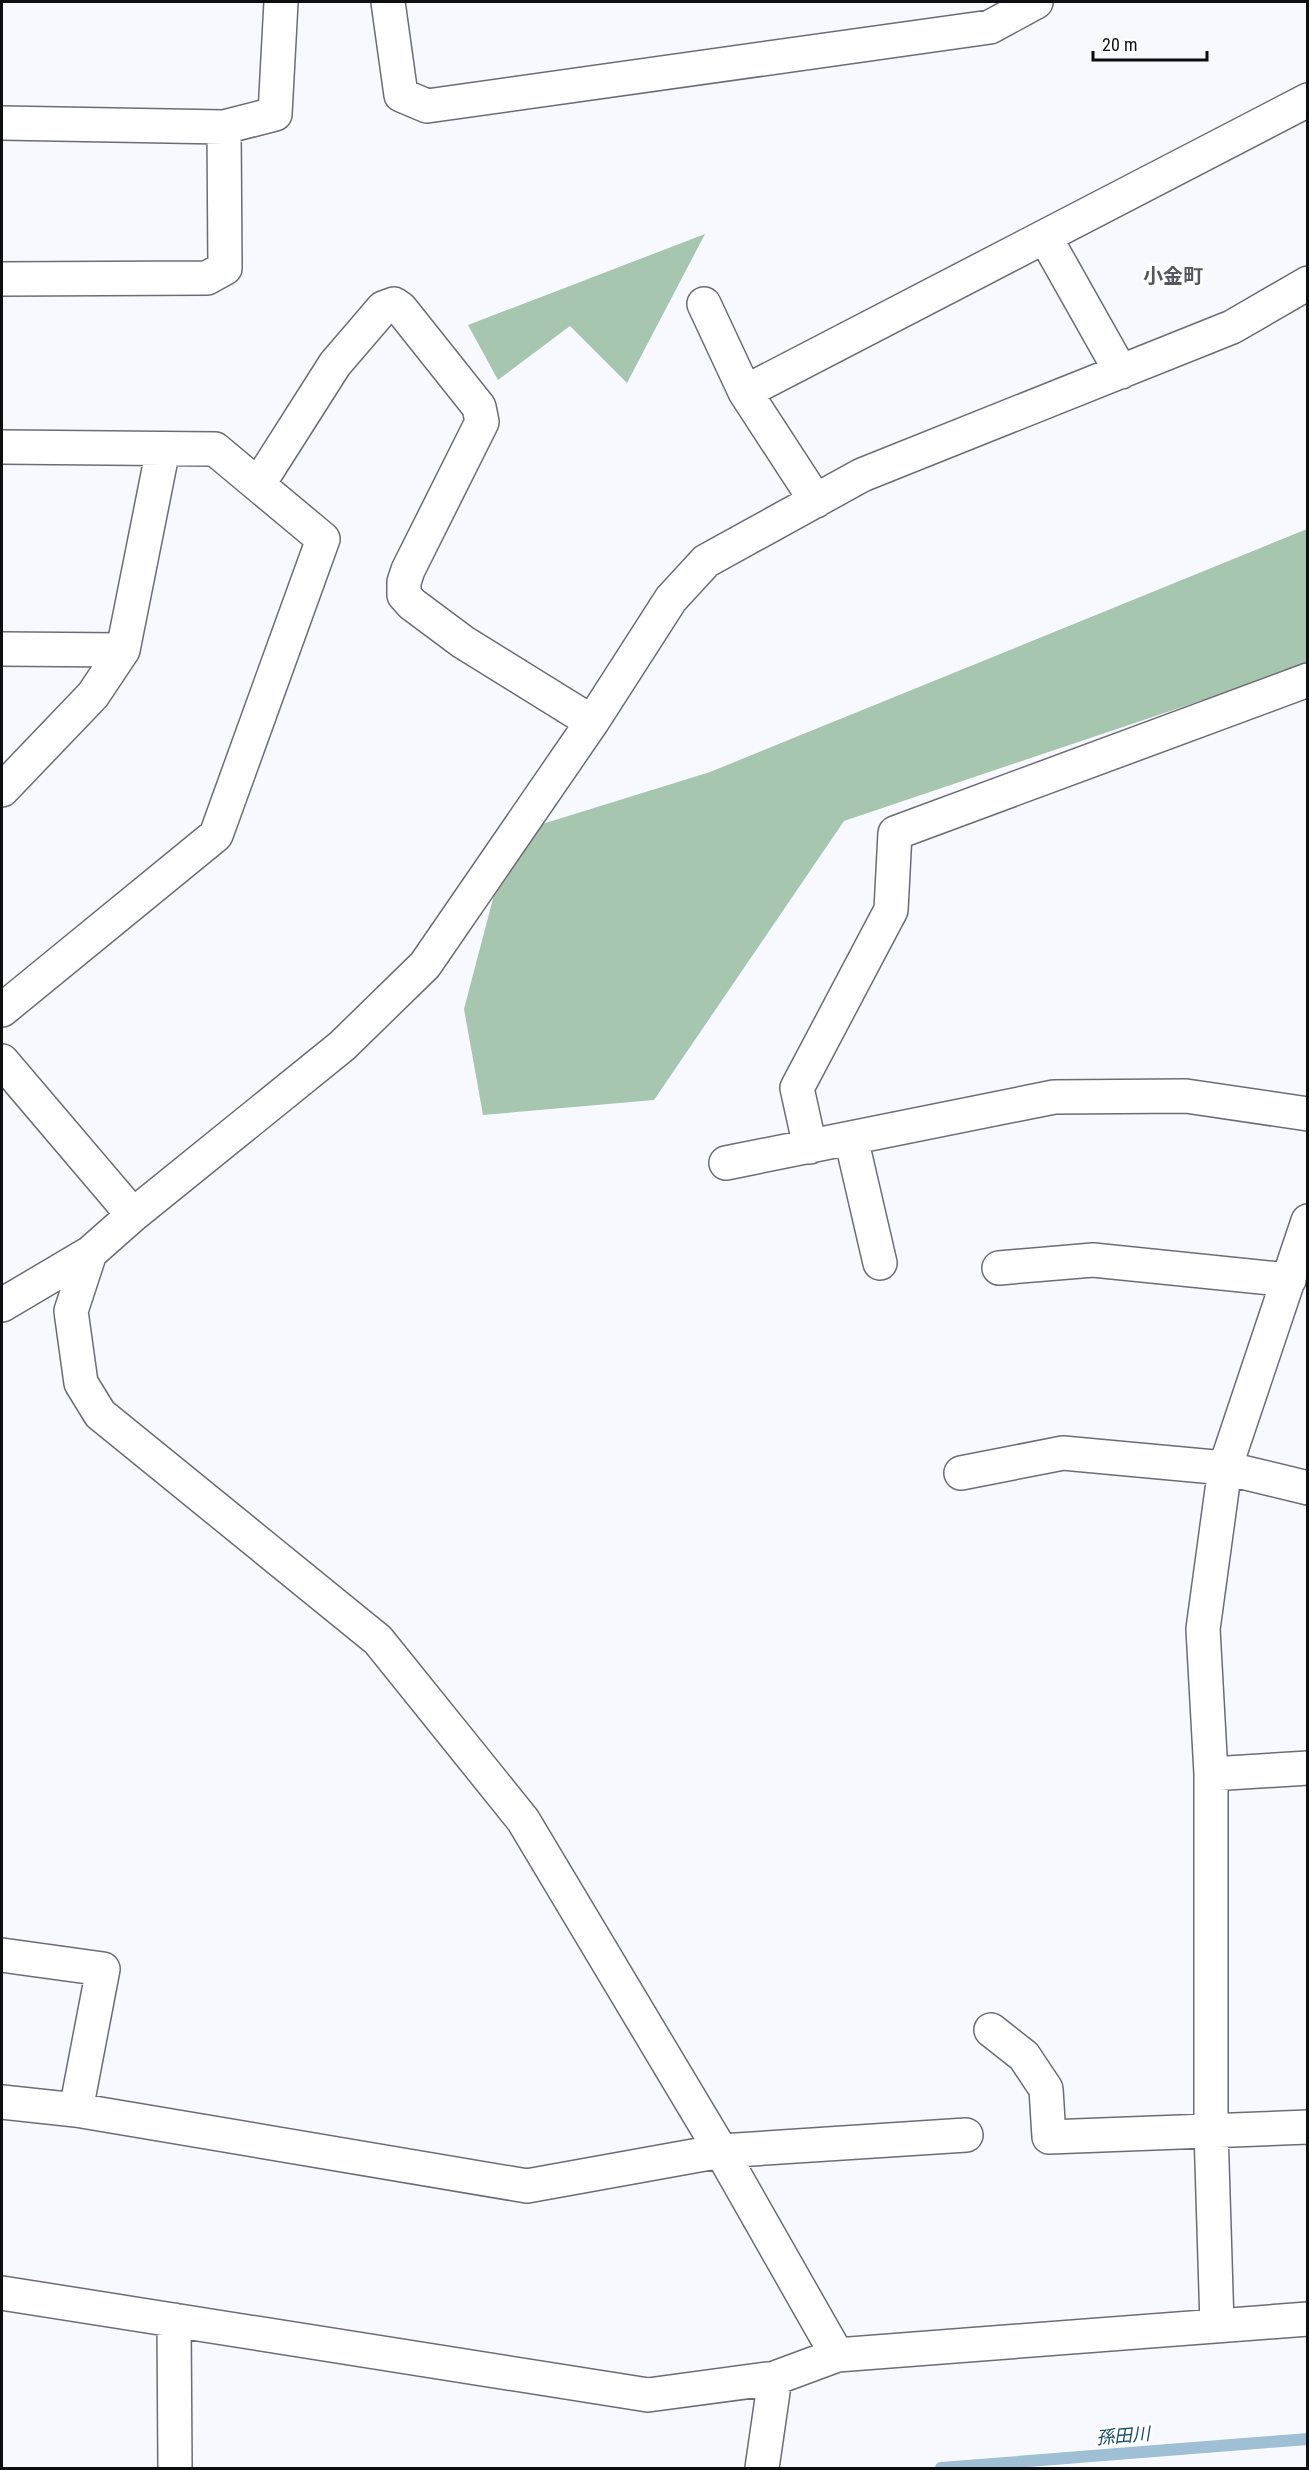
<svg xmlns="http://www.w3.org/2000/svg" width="1309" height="2470" font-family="'Roboto Condensed','Noto Sans JP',sans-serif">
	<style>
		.forest { fill: #a7c6b0 }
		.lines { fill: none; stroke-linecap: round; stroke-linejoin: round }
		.stream { stroke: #9fbfd5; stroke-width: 12 }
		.street-casing { stroke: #6b6d74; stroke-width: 36 }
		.street { stroke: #fff; stroke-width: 33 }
		.labels { text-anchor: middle; stroke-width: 6; stroke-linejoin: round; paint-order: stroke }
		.water-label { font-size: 18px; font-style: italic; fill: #144c6a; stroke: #fff }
		.quarter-label { font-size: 20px; font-weight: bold; fill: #55575e; stroke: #fff }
	</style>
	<rect width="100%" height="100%" fill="#f8f9fe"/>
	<!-- forest -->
	<path class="forest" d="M705,234L627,383L570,326L498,380L468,325Z
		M1307,529V665L844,821L654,1100L483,1115L464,1009L510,834L710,772Z"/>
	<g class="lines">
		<!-- stream -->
		<path class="stream" d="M941,2468L1308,2439"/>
		<!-- street casing -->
		<g class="street-casing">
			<path id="street" d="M388,2L401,95L427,106L990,27L1036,2
				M2,123L224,127L275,114L281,2
				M1045,237L1121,372
				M2,279L207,278L225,268L224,127
				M704,304L745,392L816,501
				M745,392L1308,100
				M2,447L215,449L323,539L216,835L2,1010
				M258,485L335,364L383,308L394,304L401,309L479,407L482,422L408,570L404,582V595L412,604L463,642L592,722
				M2,649L123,650
				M2,790L93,695L123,650L163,449
				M2,1061L133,1215
				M851,1138L880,1263
				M810,1147L797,1088L891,910L895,833L1308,680
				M726,1163L1054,1097L1186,1096L1308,1114
				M90,1253L71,1311L81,1383L100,1414L378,1640L523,1820L721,2151L837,2355
				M999,1268L1093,1260L1289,1280
				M2,1305L90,1253L133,1215L342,1046L425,965L592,722L671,599L706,561L862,475L1232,327L1308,283
				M961,1473L1063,1453L1225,1468L1308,1488
				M1211,1774L1308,1768
				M2,1955L103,1969L76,2110
				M991,2030L1024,2056L1046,2089L1049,2137L1308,2127
				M2,2102L76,2110L527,2186L721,2151L966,2135
				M2,2293L648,2395L775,2378L837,2355L1308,2319
				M174,2320L175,2468
				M1217,2325L1211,2130V1774L1203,1629L1225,1468L1308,1221
				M762,2468L775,2378"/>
		</g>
		<!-- street -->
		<use href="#street" class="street"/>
	</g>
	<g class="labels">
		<!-- water labels -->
		<g class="water-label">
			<text transform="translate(1123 2436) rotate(-5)" y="6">孫田川</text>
		</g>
		<!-- quarter labels -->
		<g class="quarter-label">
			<text x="1173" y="283">小金町</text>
		</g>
	</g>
	<!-- border -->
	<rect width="1309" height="2470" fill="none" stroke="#0d0e10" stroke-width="6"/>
	<!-- scale -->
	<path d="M1093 51v9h114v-9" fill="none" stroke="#0d0e10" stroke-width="3"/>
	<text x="1102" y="51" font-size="18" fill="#0d0e10" stroke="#ffffff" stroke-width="4.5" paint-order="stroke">20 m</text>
</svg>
